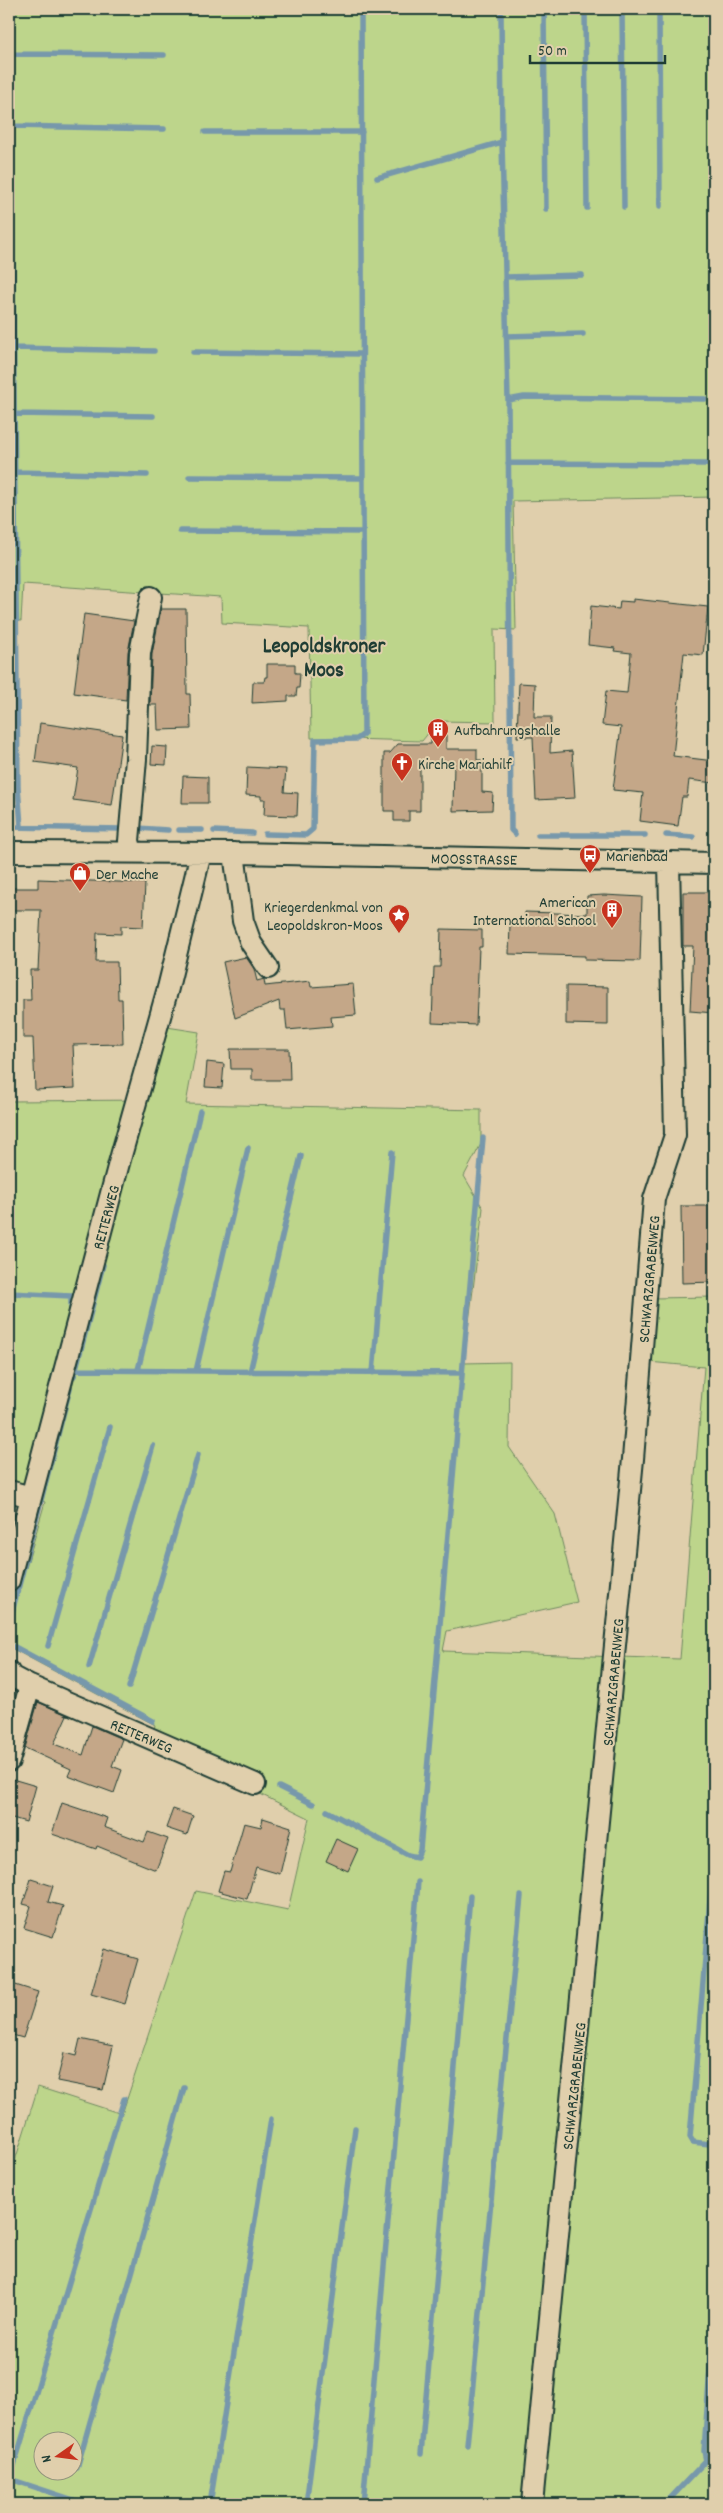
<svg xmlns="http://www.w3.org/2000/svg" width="723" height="2513" font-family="Dekko,sans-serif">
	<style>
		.green { fill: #bdd58b; stroke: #6e8960; fill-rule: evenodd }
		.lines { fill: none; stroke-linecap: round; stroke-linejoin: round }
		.stream { stroke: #7798ab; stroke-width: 5.5 }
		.building { fill: #c4a788; stroke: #1f3d34 }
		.minor-casing { stroke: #1f3d34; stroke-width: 24 }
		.minor { stroke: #e0cfac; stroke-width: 20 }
		.labels { text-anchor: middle; stroke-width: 4; stroke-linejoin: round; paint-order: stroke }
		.poi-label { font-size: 16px; fill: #1f3d34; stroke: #e0cfac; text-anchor: start }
		.street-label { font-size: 16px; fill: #1f3d34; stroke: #e0cfac }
		.district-label { font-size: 21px; font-weight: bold; fill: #1f3d34; stroke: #e0cfac }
	</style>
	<rect width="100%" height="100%" fill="#e0cfac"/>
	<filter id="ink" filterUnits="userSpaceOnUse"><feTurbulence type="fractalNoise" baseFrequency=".02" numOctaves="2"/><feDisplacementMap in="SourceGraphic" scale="10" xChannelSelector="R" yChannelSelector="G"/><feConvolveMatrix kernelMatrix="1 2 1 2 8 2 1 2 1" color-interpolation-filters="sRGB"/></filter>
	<g filter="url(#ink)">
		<!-- green -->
		<path class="green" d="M9,9H714V497L513,501L516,630L494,629L495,722L438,721L422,741L311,738L309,628L222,623L221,597L23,584L21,621L9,620Z
			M167,1027L199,1032L186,1104L481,1110V1144L464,1176L483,1208L464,1363L510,1362L509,1447L555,1514L577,1602L447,1631L443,1651L680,1659L704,1367L648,1362L652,1298L714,1297V2504H9V2180L38,2087L122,2114L196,1891L288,1910L309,1818L248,1788L149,1747L155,1725L9,1647V1563L26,1568L45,1502L9,1488V1101L149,1100ZM42,2440H72V2470H42Z"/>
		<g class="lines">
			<!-- stream -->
			<path class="stream" d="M10,9L18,787L21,826
				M501,9L502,142L508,400L511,830L515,834
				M544,9L546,209
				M585,9L587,208
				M622,9L624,207
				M659,9L660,206
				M10,54L164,55
				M11,126L164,129
				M205,132H362
				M377,178L502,142
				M505,277L582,275
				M506,336L583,334
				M14,348L154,351
				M193,352L362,354
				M508,400L524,397L705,399
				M15,414L153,416
				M508,463L707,464
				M16,472L147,475
				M189,477L363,478
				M180,531L363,532
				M9,827L122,829
				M137,828L168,830
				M179,830H202
				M214,831L252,833
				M265,834L306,835L313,829L315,740L357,739L364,734L361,9
				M538,835H645
				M666,835L693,837
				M711,837H714
				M9,1293L71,1296V1309
				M75,1370L462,1373
				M138,1370L200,1111
				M196,1371L248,1148
				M250,1372L301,1156
				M373,1373L392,1152
				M74,1376L103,1265
				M9,1624L70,1388
				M9,1637L11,1645L153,1721
				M48,1646L110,1427
				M89,1667L153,1446
				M129,1687L198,1455
				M279,1787L313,1804
				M327,1811L408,1855L417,1857L420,1850L483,1138
				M709,2144L693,2142L690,2137L714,1852
				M467,2445L521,1896
				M421,2454L470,1896
				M706,2461L704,2451L714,2314
				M77,2468L184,2088
				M86,2504L10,2479L124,2099
				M210,2504L271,2119
				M306,2504L355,2128
				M363,2504L418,1882
				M665,2504L714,2452"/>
		</g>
		<!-- building -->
		<path class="building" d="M633,599L708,607L703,655L684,653L673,756L714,761V783L689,780L687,797H682L678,826L640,821L643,793L613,790L621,727L602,725L606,691L627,693L631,653L614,651L615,648L588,645L591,606L619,609L620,601L633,602Z
			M161,609H186L187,694H190L191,729L158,730L157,705H150L152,654Z
			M84,614L134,621L128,652L126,700L74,693Z
			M267,664H295V673H300L299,688H297L296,696H288V701L252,703L253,682H264L265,677H267Z
			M519,683L535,684L534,717H551L550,753L572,751L575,798L536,800L533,737H517Z
			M40,723L122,735L112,805L73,800L78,768L35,762Z
			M431,733H446V749H477V760H482V792L493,793L492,810L453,811L454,763H420V811H409V821H394V811H384V753H390L398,744H431Z
			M152,746L167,747L166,765L151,764Z
			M247,767L286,769L284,792L298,793L297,816L264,815L265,799H261V796L246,795Z
			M183,776L208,777V803H182Z
			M38,879L145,883L143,927L121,926V934L97,933L96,962H117L118,999H122L123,1044L73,1045L75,1088L35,1090L33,1038H23V1000H31L30,970H38L41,910H9V888H38Z
			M683,892H714V1013L690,1011L693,946H683Z
			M604,895L642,897L640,961L585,960V956L509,954L510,925H525V912L587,914V896Z
			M441,929L482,930V947H479L476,1025L432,1023L434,967H440Z
			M246,957L254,969L257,981L264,979L265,986L310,981L311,987L353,984L356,1015L331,1017L332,1026L287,1030L285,1010H280L279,1001L235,1018L223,962Z
			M566,986L608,987V1025L566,1024Z
			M230,1049H289L290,1080H252V1069H231Z
			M207,1062L224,1064L222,1088L205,1087Z
			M681,1206H714V1282L682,1283Z
			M9,1696L14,1698L9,1718Z
			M38,1702L67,1715L54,1744L83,1755L92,1726L122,1739L112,1766L122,1770L114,1793L68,1776L71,1769L25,1748Z
			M9,1778L36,1786L26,1822L9,1817Z
			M62,1803L107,1818L104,1827L144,1842L148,1832L168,1839L156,1870L97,1846L96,1849L52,1834Z
			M173,1809L193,1816L187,1835L166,1828Z
			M263,1818L291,1827L280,1874L256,1867L247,1899L218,1891L224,1871L230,1872L244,1823L261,1827Z
			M336,1839L358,1849L348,1871L326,1861Z
			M31,1879L53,1886L48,1902L63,1906L53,1937L24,1928L31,1906L23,1904Z
			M104,1949L138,1959L125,2004L91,1994Z
			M9,1983L38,1992L23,2038L9,2034Z
			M80,2039L113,2046L103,2090L57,2081L64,2053L76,2056Z"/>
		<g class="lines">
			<!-- minor casing -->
			<g class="minor-casing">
				<path id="minor" d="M9,852L234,853L714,863
					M132,852L129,841L136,759L140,653L151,597
					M234,853L243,921L251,943L268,968
					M9,1491L31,1497
					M9,1581L119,1163L168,988L201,853
					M9,1672L11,1676L30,1686L255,1784
					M9,1761L30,1686
					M532,2504L633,1459L654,1199L675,1135L669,862"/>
			</g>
			<!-- minor -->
			<use href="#minor" class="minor"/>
		</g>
	</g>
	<!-- icons -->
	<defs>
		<g id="building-pin" transform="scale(1.125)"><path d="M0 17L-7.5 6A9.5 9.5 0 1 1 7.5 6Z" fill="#c8321e" stroke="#e0cfac"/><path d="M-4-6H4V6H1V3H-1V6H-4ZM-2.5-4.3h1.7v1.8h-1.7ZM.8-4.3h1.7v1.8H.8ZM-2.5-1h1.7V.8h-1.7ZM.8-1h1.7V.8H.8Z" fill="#fff"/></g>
		<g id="church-pin" transform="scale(1.125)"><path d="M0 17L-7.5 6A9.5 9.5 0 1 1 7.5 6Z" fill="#c8321e" stroke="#e0cfac"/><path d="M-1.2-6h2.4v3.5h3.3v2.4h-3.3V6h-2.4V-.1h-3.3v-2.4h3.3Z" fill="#fff"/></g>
		<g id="bus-pin" transform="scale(1.125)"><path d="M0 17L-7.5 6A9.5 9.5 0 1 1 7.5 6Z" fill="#c8321e" stroke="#e0cfac"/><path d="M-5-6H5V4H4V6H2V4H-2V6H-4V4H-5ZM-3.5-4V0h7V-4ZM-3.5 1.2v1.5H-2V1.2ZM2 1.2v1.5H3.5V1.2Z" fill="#fff"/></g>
		<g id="shop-pin" transform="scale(1.125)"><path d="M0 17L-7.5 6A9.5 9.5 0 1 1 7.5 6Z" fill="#c8321e" stroke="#e0cfac"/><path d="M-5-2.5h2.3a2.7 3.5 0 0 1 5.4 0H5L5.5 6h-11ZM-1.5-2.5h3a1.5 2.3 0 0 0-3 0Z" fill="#fff"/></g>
		<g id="sight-pin" transform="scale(1.125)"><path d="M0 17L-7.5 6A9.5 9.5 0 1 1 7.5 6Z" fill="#c8321e" stroke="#e0cfac"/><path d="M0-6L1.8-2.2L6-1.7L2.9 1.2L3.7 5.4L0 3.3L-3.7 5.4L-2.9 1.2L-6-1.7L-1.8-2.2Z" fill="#fff"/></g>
	</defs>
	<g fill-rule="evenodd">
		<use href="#building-pin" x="438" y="729"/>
		<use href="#church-pin" x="402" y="763"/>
		<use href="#bus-pin" x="590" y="855"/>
		<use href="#shop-pin" x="80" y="873"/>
		<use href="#building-pin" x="612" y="910"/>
		<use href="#sight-pin" x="399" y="915"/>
	</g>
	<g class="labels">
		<!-- poi labels -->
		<g class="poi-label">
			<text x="454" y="735">Aufbahrungshalle</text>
			<text x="418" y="769">Kirche Mariahilf</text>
			<text x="606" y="861">Marienbad</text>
			<text x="96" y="879">Der Mache</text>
			<text x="596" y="907" text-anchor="end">American<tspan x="596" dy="18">International School</tspan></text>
			<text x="383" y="912" text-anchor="end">Kriegerdenkmal von<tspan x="383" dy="18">Leopoldskron-Moos</tspan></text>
		</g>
		<!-- street labels -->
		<g class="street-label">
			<text transform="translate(474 858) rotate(1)" y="6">MOOSSTRASSE</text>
			<text transform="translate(105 1217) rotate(-75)" y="6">REITERWEG</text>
			<text transform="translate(648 1279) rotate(-85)" y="6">SCHWARZGRABENWEG</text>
			<text transform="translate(612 1682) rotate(-85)" y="6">SCHWARZGRABENWEG</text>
			<text transform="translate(142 1735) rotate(23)" y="6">REITERWEG</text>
			<text transform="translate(573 2086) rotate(-84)" y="6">SCHWARZGRABENWEG</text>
		</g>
		<!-- district labels -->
		<g class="district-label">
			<text x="324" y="652">Leopoldskroner<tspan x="324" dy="24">Moos</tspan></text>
		</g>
	</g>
	<!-- margin -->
	<rect width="723" height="2513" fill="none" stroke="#e0cfac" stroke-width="30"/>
	<rect x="15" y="15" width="693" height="2483" fill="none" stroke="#1f3d34" stroke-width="2" filter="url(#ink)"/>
	<!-- north arrow -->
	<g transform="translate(58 2456) rotate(256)"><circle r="24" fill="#e0cfac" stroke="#93957c"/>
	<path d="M0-4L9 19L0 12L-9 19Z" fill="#c8321e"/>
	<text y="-8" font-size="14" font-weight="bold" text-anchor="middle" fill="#1f3d34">N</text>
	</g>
	<!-- scale -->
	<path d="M530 55v8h135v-8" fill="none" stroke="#1f3d34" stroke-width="2.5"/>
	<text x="538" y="55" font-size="15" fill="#1f3d34" stroke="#e0cfac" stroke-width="4" paint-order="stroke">50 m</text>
</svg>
